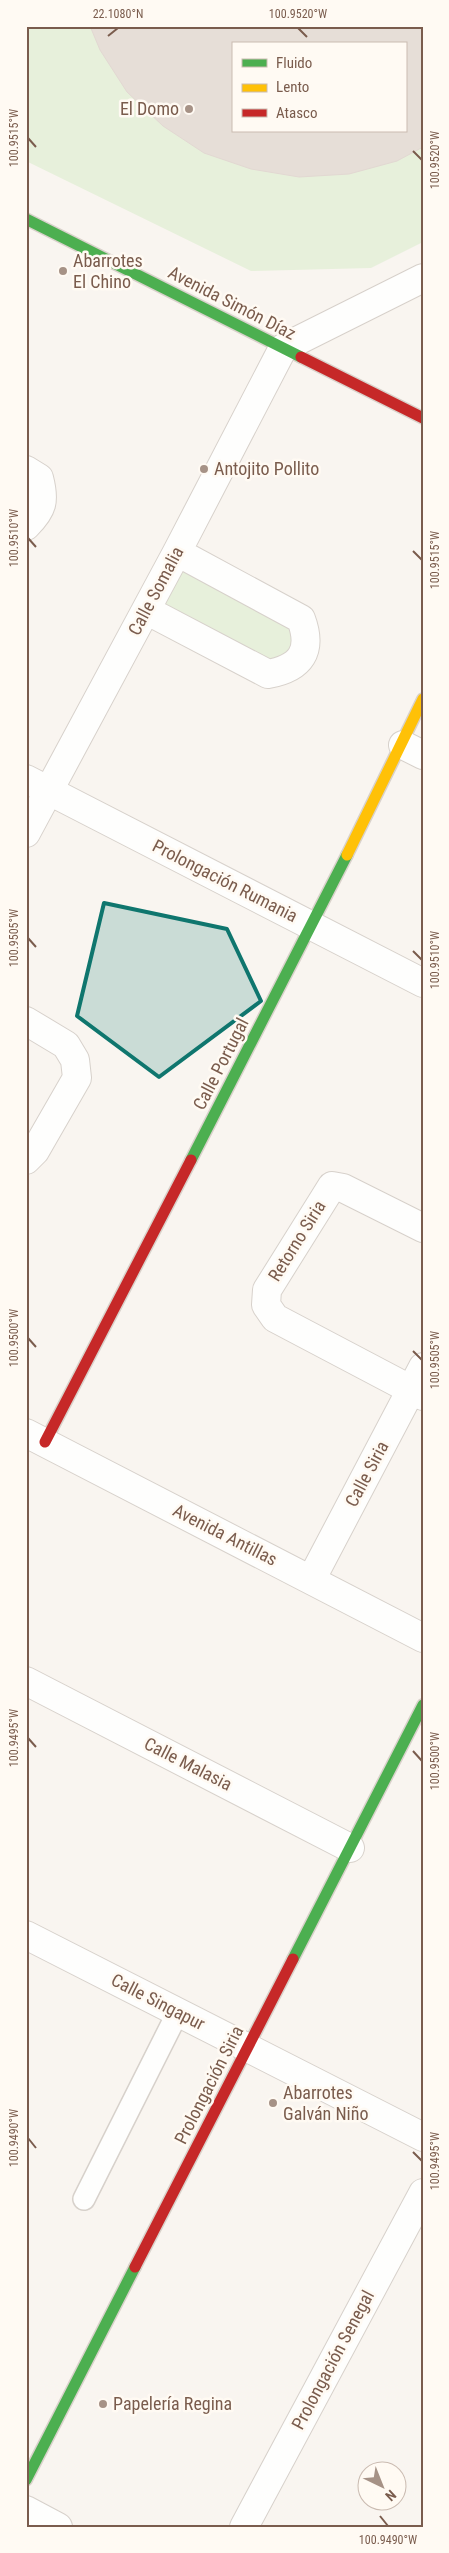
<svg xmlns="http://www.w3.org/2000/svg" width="449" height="2553" font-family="'Roboto Condensed',sans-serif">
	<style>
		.green { fill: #e7f0db; fill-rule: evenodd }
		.building { fill: #e6ded7; stroke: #e2d8d2; fill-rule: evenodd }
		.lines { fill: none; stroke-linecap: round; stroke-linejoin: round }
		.lane-casing { stroke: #d7d1cb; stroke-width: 24 }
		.street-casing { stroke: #d7d1cb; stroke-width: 30 }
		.fast-casing { stroke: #d9d2cb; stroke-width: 14 }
		.slow-casing { stroke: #d9d2cb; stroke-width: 14 }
		.jam-casing { stroke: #d9d2cb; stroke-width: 14 }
		.lane { stroke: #fefefd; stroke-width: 21 }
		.street { stroke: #fefefd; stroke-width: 28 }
		.fast { stroke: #4caf50; stroke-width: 11 }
		.slow { stroke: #ffc107; stroke-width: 11 }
		.jam { stroke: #c62828; stroke-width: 11 }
		.marked { fill: #0f766e; fill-opacity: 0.2; stroke: #0f766e; stroke-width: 4; stroke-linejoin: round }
		.ticks { fill: none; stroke: #7a5c4d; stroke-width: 2 }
		.poi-dot { fill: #a69286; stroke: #fffaf3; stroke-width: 2 }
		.labels { text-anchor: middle; stroke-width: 5; stroke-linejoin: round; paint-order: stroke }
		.poi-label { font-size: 18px; fill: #7a5c4d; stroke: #fffaf3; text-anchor: start }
		.street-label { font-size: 18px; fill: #7a5c4d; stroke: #fffaf3 }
		.neatline { fill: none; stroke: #7a5c4d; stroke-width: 2 }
		.ticks-label { font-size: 12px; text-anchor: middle; fill: #7a5c4d }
	</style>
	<rect width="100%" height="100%" fill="#f9f5f0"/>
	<!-- green -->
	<path class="green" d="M26,26H423V242L371,268L251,271L26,161ZM233,44H405V131H233Z
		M183,567L303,636L276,684L162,603Z"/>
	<!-- building -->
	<path class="building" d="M90,26H423V147L397,161L349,174L299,177L251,169L204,153L163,126L127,92L100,50ZM233,44H405V131H233Z"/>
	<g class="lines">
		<!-- lane casing -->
		<g class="lane-casing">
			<path id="lane" d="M84,2199L178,2012"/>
		</g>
		<!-- street casing -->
		<g class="street-casing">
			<path id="street" d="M26,470L39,478C45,501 43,509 26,526
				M146,610L268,674C301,668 313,651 301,619L177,552
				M403,745L423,755
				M26,779L423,983
				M26,833L177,552L283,348L423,278
				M26,1021L66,1045L75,1060L77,1078L35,1151L26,1160
				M423,1228L343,1188L332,1186L267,1290L266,1305L275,1318L423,1396
				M26,1433L423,1638
				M311,1580L423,1367
				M26,1681L350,1848
				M26,1935L423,2137
				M26,2510L58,2527
				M244,2527L423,2193"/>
		</g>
		<!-- fast casing -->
		<g class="fast-casing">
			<path id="fast" d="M26,219L301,357
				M191,1160L347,855
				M293,1959L423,1705
				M26,2480L135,2267"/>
		</g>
		<!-- slow casing -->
		<g class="slow-casing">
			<path id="slow" d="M347,855L423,699"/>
		</g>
		<!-- jam casing -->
		<g class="jam-casing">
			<path id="jam" d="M301,357L423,418
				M45,1442L191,1160
				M135,2267L293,1959"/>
		</g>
		<!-- lane -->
		<use href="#lane" class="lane"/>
		<!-- street -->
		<use href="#street" class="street"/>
		<!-- fast -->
		<use href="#fast" class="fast"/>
		<!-- slow -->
		<use href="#slow" class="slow"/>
		<!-- jam -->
		<use href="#jam" class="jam"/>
	</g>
	<!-- marked area -->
	<path class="marked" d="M104,903L227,929L261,1001L159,1077L77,1016Z"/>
	<!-- ticks -->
	<path class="ticks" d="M298,28L307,37M108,36L118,28M28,138L36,147M413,151L422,160M28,538L36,547M413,551L422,560M28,938L36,947M413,951L422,960M28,1338L36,1347M413,1351L422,1360M28,1738L36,1747M413,1751L422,1761M28,2138L36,2148M413,2152L422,2161M380,2516L388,2526"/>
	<!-- markers -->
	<g class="poi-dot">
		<circle cx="189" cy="109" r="5"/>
		<circle cx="63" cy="271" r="5"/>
		<circle cx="204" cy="469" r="5"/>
		<circle cx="273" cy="2103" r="5"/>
		<circle cx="103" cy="2404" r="5"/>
	</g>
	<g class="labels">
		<!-- poi labels -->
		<g class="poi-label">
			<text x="179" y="115" text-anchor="end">El Domo</text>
			<text x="73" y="267">Abarrotes<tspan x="73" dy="21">El Chino</tspan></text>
			<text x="214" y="475">Antojito Pollito</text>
			<text x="283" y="2099">Abarrotes<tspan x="283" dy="21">Galván Niño</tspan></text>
			<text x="113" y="2410">Papelería Regina</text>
		</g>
		<!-- street labels -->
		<g class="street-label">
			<text transform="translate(232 303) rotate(27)" y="6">Avenida Simón Díaz</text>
			<text transform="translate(156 591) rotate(-62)" y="6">Calle Somalia</text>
			<text transform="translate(225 881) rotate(27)" y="6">Prolongación Rumania</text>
			<text transform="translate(221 1064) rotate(-63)" y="6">Calle Portugal</text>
			<text transform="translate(297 1241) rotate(-58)" y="6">Retorno Siria</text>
			<text transform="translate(367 1474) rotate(-62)" y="6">Calle Siria</text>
			<text transform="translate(225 1535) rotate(27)" y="6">Avenida Antillas</text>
			<text transform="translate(188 1764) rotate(27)" y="6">Calle Malasia</text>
			<text transform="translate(158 2002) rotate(27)" y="6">Calle Singapur</text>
			<text transform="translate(209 2085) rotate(-63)" y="6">Prolongación Siria</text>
			<text transform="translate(333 2360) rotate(-62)" y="6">Prolongación Senegal</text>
		</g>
	</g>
	<!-- border -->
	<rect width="449" height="2553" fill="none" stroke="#fffaf3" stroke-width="55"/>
	<!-- legend -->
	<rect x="232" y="42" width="175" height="90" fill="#fffaf3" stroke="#cabbb1"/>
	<rect x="242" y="59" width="25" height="8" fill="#4caf50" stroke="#cabbb1"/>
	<text x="276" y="68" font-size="15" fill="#7a5c4d">Fluido</text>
	<rect x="242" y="84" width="25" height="8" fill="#ffc107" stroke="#cabbb1"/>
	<text x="276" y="92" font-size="15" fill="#7a5c4d">Lento</text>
	<rect x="242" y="109" width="25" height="8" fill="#c62828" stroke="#cabbb1"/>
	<text x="276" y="118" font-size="15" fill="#7a5c4d">Atasco</text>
	<!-- north arrow -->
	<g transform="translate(382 2486) rotate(137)"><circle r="24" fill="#fffaf3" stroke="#cabbb1"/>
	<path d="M0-4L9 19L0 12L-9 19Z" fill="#a69286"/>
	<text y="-8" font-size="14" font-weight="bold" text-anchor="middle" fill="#7a5c4d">N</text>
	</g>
	<rect x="28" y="28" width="394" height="2498" class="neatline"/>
	<g class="ticks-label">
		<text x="118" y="18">22.1080°N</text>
		<text x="298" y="18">100.9520°W</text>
		<text transform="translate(14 138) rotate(-90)" y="4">100.9515°W</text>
		<text transform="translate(435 160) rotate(-90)" y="4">100.9520°W</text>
		<text transform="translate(14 538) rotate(-90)" y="4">100.9510°W</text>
		<text transform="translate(435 560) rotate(-90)" y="4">100.9515°W</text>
		<text transform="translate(14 938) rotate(-90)" y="4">100.9505°W</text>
		<text transform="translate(435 960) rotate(-90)" y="4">100.9510°W</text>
		<text transform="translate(14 1338) rotate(-90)" y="4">100.9500°W</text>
		<text transform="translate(435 1360) rotate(-90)" y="4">100.9505°W</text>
		<text transform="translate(14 1738) rotate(-90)" y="4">100.9495°W</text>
		<text transform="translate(435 1761) rotate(-90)" y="4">100.9500°W</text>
		<text transform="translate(14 2138) rotate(-90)" y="4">100.9490°W</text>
		<text transform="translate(435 2161) rotate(-90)" y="4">100.9495°W</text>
		<text x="388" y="2544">100.9490°W</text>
	</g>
</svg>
